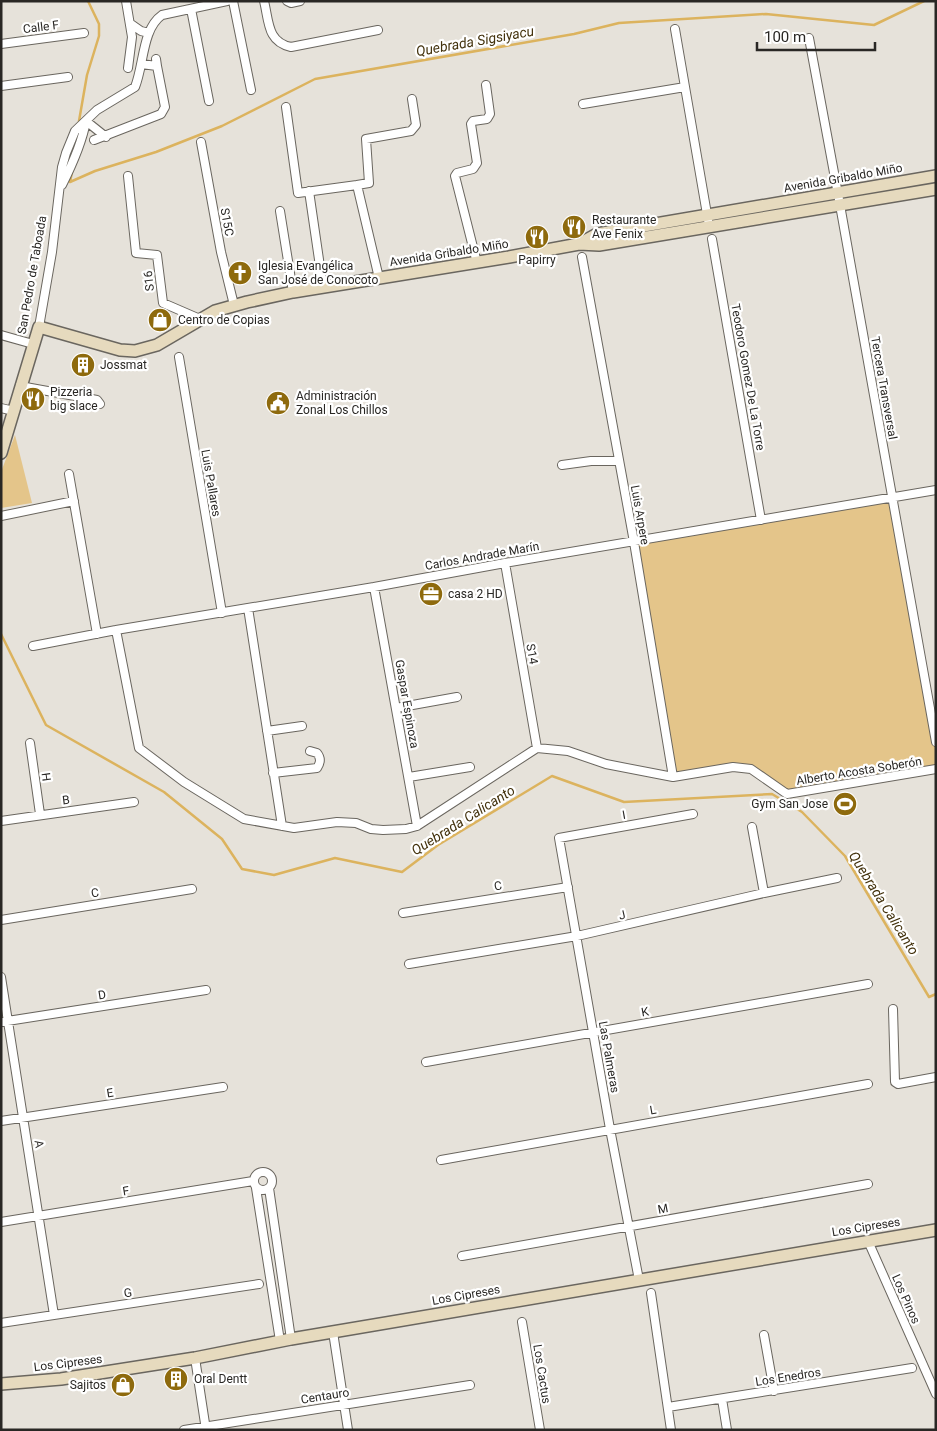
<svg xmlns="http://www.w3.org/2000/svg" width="937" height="1431" font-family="Roboto,sans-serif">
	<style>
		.green { fill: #e4c58a }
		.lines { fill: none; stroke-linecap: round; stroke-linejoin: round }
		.stream { stroke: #dcb35e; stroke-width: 2.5 }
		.street-casing { stroke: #6a665f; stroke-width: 10 }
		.secondary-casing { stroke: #6a665f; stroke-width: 14 }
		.street { stroke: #fff; stroke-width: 8 }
		.secondary { stroke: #e6dabe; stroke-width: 11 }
		.labels { text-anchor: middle; stroke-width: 4.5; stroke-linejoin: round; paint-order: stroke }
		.street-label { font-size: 12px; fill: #292724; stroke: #fff }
		.poi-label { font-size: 12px; fill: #292724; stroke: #fff; text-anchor: start }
		.water-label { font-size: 14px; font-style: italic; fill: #43320d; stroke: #fff }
	</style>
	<rect width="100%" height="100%" fill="#e6e2da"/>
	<!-- green -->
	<path class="green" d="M15,435L32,503L1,508V472Z
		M892,498L936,742V769L787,794L750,769L733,767L673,777L634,542Z"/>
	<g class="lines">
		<!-- stream -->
		<path class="stream" d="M79,121L87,75L99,36V24L88,1
			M72,172L70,182L95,171L156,152L222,126L315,79L574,34L619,23L766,14L874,25L924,1
			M1,634L46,725L164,792L222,839L242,869L274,875L335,858L402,872L438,845L552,776L624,802L772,794L802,812L845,856L929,997L936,994"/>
		<!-- street casing -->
		<g class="street-casing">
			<path id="street" d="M126,1L132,37L128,68
				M233,1L251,90
				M264,1C269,21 267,42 291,47L378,30
				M287,1L291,3L300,1
				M191,9L209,101
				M131,24L141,31L149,33
				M675,29L708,220
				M809,38L840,205L936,742
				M1,44L84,33
				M141,64L157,66L156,59
				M1,86L68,77
				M583,104L685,87
				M286,107L298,193L357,185L379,278
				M86,121L106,137
				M94,140L161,114L165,107L157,66
				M201,142L221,252L234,305
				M128,176L136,253L157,255L163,303L200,319
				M62,185C72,165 82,143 86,121
				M357,185L369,183L366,139L411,131L416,125L412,99
				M309,191L323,287
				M280,211L293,292
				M712,239L761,520
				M582,257L634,542L673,777
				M477,263L455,176L457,173L473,169L477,163L471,124L473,121L487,119L490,114L486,85
				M39,327L52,252L62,167L66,153L75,131L97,110L135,87C144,65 142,29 162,15L227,1
				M1,335L33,344
				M179,357L222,613
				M20,386L97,400L100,404
				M1,408L14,411
				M562,465L591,461H619
				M69,474L97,634
				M1,516L74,501
				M505,563L537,748
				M374,587L417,826
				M248,608L282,826
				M116,630L139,748L184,782L244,819L294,828L337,822L356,823L371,829L383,830L406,829L417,826L537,748L568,751L606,764L673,777L733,767L751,769L787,794L936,769
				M33,646L116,630L374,587L505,563L936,490
				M396,708L457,697
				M267,731L302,726
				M30,743L40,814
				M273,773L317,768C321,762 321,758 317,753L310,751
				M409,777L470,767
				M1,821L134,802
				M752,827L764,893
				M403,913L568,887
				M1,920L192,889
				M409,964L577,936L764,893L837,878
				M1,977L54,1315
				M893,1009L895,1082L898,1084L936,1077
				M1,1022L206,990
				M426,1062L868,984
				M1,1121L223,1087
				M441,1160L868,1084
				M254 1181a9 9 0 1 1 18 0a9 9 0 1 1-18 0Z
				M256,1188L280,1341
				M269,1188L291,1339
				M1,1222L253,1181
				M868,1241L936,1394
				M462,1256L868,1184
				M639,1280L610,1129L559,838L693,814
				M651,1293L671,1430
				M522,1322L540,1430
				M1,1323L259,1284
				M333,1332L348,1430
				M764,1335L774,1391
				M195,1358L206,1430
				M722,1399L727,1430
				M668,1407L912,1368
				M184,1430L470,1385"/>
		</g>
		<!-- secondary casing -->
		<g class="secondary-casing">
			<path id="secondary" d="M579,244L597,234L936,176
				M1,453L39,327L120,350L135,351L157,345L215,311L247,302L293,292L509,257L579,244L599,245L936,189
				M1,1384L61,1379L195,1358L291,1339L936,1230"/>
		</g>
		<!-- street -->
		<use href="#street" class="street"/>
		<!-- secondary -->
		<use href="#secondary" class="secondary"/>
	</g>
	<!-- icons -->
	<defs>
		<g id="restaurant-disc" transform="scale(1.25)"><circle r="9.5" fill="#8e6a0d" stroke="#fff"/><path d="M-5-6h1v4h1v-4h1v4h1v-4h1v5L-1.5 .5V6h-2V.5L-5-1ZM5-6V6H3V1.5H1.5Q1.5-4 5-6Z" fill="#fff"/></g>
		<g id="church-disc" transform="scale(1.25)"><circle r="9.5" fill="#8e6a0d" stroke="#fff"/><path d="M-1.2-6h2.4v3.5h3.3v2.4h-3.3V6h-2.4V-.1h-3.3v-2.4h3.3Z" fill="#fff"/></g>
		<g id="shop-disc" transform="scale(1.25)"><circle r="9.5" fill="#8e6a0d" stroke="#fff"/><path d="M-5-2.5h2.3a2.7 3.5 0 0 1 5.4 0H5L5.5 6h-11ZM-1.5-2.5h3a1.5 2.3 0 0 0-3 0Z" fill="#fff"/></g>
		<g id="building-disc" transform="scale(1.25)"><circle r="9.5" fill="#8e6a0d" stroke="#fff"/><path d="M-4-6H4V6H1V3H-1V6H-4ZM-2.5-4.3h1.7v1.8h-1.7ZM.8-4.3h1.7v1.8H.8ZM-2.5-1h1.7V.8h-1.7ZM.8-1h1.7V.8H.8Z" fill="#fff"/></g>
		<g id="civic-disc" transform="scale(1.25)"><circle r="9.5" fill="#8e6a0d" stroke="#fff"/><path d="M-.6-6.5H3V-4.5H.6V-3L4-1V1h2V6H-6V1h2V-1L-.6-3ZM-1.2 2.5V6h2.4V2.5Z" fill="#fff"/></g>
		<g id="office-disc" transform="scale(1.25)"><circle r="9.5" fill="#8e6a0d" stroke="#fff"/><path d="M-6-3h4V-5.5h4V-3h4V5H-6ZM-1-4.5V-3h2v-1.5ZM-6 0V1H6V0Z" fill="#fff"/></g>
		<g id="stadium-disc" transform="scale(1.25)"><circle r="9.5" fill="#8e6a0d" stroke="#fff"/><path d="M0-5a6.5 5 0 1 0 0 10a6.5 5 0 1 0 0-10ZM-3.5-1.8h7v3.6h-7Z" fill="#fff"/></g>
	</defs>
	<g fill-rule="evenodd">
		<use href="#restaurant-disc" x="574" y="227"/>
		<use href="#restaurant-disc" x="537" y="237"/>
		<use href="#church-disc" x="240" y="273"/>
		<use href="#shop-disc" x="160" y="320"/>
		<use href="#building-disc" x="83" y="365"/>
		<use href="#restaurant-disc" x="33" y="399"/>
		<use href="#civic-disc" x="278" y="403"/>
		<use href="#office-disc" x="431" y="594"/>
		<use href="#stadium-disc" x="845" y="804"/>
		<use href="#building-disc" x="176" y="1379"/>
		<use href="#shop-disc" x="123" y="1385"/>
	</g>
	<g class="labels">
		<!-- street labels -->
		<g class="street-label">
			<text transform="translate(41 27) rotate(-7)" y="4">Calle F</text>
			<text transform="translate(843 178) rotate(-10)" y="4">Avenida Gribaldo Miño</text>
			<text transform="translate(227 222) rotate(80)" y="4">S15C</text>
			<text transform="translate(449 253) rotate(-9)" y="4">Avenida Gribaldo Miño</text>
			<text transform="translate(32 275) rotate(-80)" y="4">San Pedro de Taboada</text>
			<text transform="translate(149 281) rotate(-96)" y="4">S16</text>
			<text transform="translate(748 377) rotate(80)" y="4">Teodoro Gomez De La Torre</text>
			<text transform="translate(884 388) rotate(80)" y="4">Tercera Transversal</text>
			<text transform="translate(211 483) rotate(80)" y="4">Luis Pallares</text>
			<text transform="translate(640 515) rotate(80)" y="4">Luis Arpere</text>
			<text transform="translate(482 556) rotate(-10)" y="4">Carlos Andrade Marín</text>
			<text transform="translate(532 654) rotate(80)" y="4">S14</text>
			<text transform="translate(407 704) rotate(80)" y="4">Gaspar Espinoza</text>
			<text transform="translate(859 771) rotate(-9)" y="4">Alberto Acosta Soberón</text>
			<text transform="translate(46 777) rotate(82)" y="4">H</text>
			<text transform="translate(66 800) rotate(-7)" y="4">B</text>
			<text transform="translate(624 815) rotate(-10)" y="4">I</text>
			<text transform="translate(498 886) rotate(-9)" y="4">C</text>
			<text transform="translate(95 893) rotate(-9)" y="4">C</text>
			<text transform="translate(622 915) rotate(-13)" y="4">J</text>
			<text transform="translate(102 995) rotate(-9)" y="4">D</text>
			<text transform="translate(645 1012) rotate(-10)" y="4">K</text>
			<text transform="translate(609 1057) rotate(80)" y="4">Las Palmeras</text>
			<text transform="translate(110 1093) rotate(-9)" y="4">E</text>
			<text transform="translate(653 1110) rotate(-10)" y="4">L</text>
			<text transform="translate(39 1144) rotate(81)" y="4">A</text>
			<text transform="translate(126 1191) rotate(-9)" y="4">F</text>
			<text transform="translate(663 1209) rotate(-10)" y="4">M</text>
			<text transform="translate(866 1227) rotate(-9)" y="4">Los Cipreses</text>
			<text transform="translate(128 1293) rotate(-9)" y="4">G</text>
			<text transform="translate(466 1295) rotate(-10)" y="4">Los Cipreses</text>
			<text transform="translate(906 1299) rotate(66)" y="4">Los Pinos</text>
			<text transform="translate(68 1363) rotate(-7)" y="4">Los Cipreses</text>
			<text transform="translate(542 1374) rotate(81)" y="4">Los Cactus</text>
			<text transform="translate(788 1377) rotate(-9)" y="4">Los Enedros</text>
			<text transform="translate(325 1396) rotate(-9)" y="4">Centauro</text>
		</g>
		<!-- poi labels -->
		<g class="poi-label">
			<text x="592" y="224">Restaurante<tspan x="592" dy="14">Ave Fenix</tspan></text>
			<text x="537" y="264" text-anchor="middle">Papirry</text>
			<text x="258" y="270">Iglesia Evangélica<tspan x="258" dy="14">San José de Conocoto</tspan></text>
			<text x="178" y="324">Centro de Copias</text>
			<text x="100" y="369">Jossmat</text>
			<text x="50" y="396">Pizzeria<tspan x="50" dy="14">big slace</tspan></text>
			<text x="296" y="400">Administración<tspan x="296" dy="14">Zonal Los Chillos</tspan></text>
			<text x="448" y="598">casa 2 HD</text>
			<text x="828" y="808" text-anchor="end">Gym San Jose</text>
			<text x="194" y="1383">Oral Dentt</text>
			<text x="106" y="1389" text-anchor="end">Sajitos</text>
		</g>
		<!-- water labels -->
		<g class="water-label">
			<text transform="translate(475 41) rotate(-10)" y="5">Quebrada Sigsiyacu</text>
			<text transform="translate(463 820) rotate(-32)" y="5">Quebrada Calicanto</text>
			<text transform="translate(884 903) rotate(58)" y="5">Quebrada Calicanto</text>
		</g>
	</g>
	<!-- border -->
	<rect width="937" height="1431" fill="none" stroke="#292724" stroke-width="5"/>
	<!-- scale -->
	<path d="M757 42v8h118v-8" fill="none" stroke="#292724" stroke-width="2.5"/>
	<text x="764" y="42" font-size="15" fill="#292724" stroke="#ffffff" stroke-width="4" paint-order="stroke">100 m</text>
</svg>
